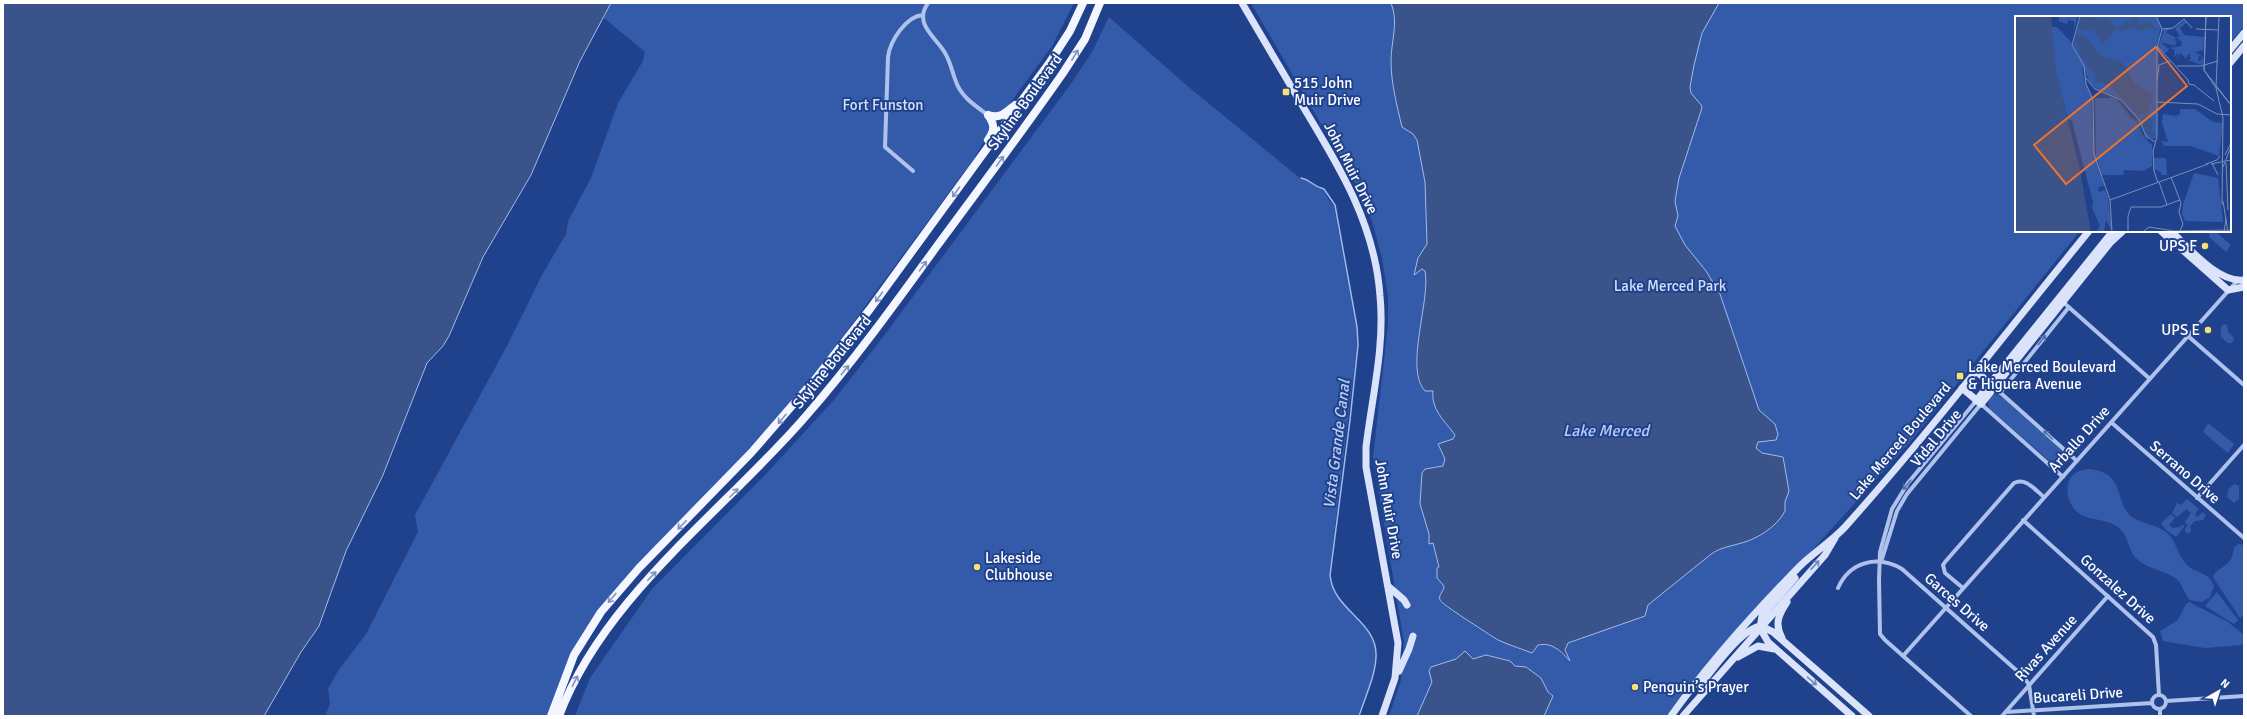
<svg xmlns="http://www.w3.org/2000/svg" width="2247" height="719" font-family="Signika,sans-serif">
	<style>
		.green { fill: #345baa }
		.water { fill: #3a538a; stroke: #a1bbed }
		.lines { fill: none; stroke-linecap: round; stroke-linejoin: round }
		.stream { stroke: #a1bbed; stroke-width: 1.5 }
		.street { stroke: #aec2ec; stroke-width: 4 }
		.secondary { stroke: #dae3f9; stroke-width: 7 }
		.primary { stroke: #f3f6ff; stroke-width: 8 }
		.oneway { stroke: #7f93c0 }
		.oneway2 { stroke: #526fae }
		.oneway3 { stroke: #748abe }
		.poi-dot { fill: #f9e26f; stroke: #20428d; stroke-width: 1.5 }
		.labels { text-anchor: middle; stroke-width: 4; stroke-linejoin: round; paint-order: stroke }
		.poi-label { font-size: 15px; fill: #fff; stroke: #20428d; text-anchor: start }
		.street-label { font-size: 15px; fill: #fff; stroke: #20428d }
		.park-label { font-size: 15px; fill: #d3e0f9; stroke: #20428d }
		.water-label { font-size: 16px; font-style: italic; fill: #bacdf3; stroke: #20428d }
		.inset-river { fill: none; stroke: #3a538a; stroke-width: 2 }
		.inset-road { fill: none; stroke: #798ebb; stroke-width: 1 }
		.view { fill: #eb7230; fill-opacity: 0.15; stroke: #eb7230; stroke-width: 2 }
		.inset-edge { fill: none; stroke: #fff; stroke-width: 2 }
	</style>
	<rect width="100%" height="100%" fill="#20428d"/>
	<!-- green -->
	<path class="green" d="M611,3H1074L1052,46L990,131L973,160L824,362L783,412L587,632L551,716H325L330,704L328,689L338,671L366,634L418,532L415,515L508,344L542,275L566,234L568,221L591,178L618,103L643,61L645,52L604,18Z
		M1251,3H2244V26L2230,43V17H2016V231H2080L1910,442L1696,679L1667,716H1389L1401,680L1404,642L1373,457L1388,325V296L1382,258L1372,221L1357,186Z
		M1109,17L1185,84L1301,179C1311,181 1314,188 1324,189L1328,199L1334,206L1356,327L1357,345L1329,575C1333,612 1378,622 1375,657C1374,677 1364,697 1358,716H575L590,678L652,589L765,475L833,401L880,341L1070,85L1092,52Z
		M2209,231H2215L2231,245L2226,252L2209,237Z
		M2224,324L2227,325L2228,332L2234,338L2232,343H2228L2221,337V327Z
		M1995,394L2002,397L2066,453L2068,460L2065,464L2055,466L1989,408L1988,399Z
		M2208,423L2234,444L2228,453L2203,432Z
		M2088,469C2127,472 2113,502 2132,517C2142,524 2155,524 2166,532C2177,541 2177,555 2187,565C2196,574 2211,572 2214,587L2209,598L2201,602L2190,600C2183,593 2183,583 2175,578C2162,569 2147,570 2135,557C2128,548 2128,535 2119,528C2102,514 2076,526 2068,496C2067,490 2067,484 2070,479C2074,472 2081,470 2088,469Z
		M2234,484L2239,486V499L2234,503L2227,497L2228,490Z
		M2187,499L2199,509L2195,514L2197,517L2203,512L2206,515L2203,520L2195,521L2190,526L2191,532L2186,533L2185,529L2188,525L2185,522L2191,513L2186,509L2177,517L2172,513L2177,503L2181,505Z
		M2171,514L2175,518L2169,525L2173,528L2180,527L2183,524L2184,527L2176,537L2165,529L2161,523Z
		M2239,544L2244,545V615L2240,618L2213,577C2214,570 2227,567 2231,559C2233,556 2233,551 2234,547Z
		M2217,592L2238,620L2234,624L2205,606Z
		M2189,602L2228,622L2244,635V642L2241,645L2205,648L2163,641L2160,631L2178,620L2186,604Z"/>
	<!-- water -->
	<path class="water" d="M3,3H611L580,61L531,175L483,257L449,336L443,346L427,363L383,475L346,551L319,626L301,652L264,716H3Z
		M1391,3H1719L1702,33L1694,65L1690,87L1691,93L1702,106L1701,111L1679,178L1675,201L1678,216L1675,226L1685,245L1706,271L1720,294L1759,410L1775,424L1778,434L1776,440L1758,442L1756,448L1762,453L1783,457L1789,491L1785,502V511C1777,527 1756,540 1738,544C1727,547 1719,548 1710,555L1648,605L1645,616L1568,643L1565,650L1570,661C1561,651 1552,642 1538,645L1532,653C1520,648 1504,644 1493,637C1486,632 1441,604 1440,600C1438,594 1444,592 1444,586L1437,578V568L1439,567L1433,543L1429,544V534L1420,504L1422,473L1425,469L1443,466L1445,459L1438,444L1453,439L1455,435C1445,421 1431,410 1433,391H1425C1404,369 1431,299 1425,271L1422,269L1414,275L1418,258L1427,244L1425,182L1417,140L1413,134L1402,127C1397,106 1391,83 1391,61C1391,41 1399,22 1391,3Z
		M1465,651L1473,659L1486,655L1510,661L1515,666L1526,667L1541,678L1548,692L1553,696L1544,716H1417L1432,682L1429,671L1431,667L1456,659Z"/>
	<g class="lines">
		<!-- stream -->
		<path class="stream" d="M1301,178C1312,180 1311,186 1324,189L1335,205L1357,327L1358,345L1350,420L1330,575C1333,611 1378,621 1376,657C1375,677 1365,697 1359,716"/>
		<!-- street -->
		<path class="street" d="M928,3C913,24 936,37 945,53C950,61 952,71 955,79C960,96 974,105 988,115
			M913,171L885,147L888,57C890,41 906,16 923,15
			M2063,302L2150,379
			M2188,336L2244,385
			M1994,387L2077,461
			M2000,393L2069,307
			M2112,423L2244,538
			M2197,498L2244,445
			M2023,520L2153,637L2156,645L2159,695
			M1882,559L1897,511L1907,494L1981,404L2063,477
			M1838,588C1850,561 1878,555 1902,569L2024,677L2029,685L2034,716
			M1963,588L1945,573L1943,565L1945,562L2014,483C2026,477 2035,490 2044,497
			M1903,656L2238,280
			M2152 702a7 7 0 1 1 14 0a7 7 0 1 1-14 0Z
			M2166,701L2244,696
			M2160,709V716
			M2006,712L2152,703
			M1971,716L1885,640L1880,634L1879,580L1880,552L1892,509L1908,483L1976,401
			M2002,716L2108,596"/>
		<!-- secondary -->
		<path class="secondary" d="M1242,3C1262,37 1282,71 1302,105C1339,166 1375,224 1380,296C1385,346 1372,397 1366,447V467L1398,643L1395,678L1382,716
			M2230,50L2244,33
			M2230,63L2244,46
			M2161,231L2228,290L2244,287
			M2171,231C2189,248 2218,283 2244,280
			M1976,371L1994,387
			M1962,388L1981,404L2110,243L2123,231
			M1976,401L2113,231
			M1795,578L1762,616L1760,628L1768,642L1852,716
			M1389,587L1404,600L1407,605
			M1782,638C1774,624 1779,614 1787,602
			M1738,657L1758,646L1774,649
			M1399,671L1409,649L1413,636
			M1701,684C1713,669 1742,628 1761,626L1773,632L1869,716
			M1671,716C1709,663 1753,614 1799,567C1813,553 1831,542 1845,527C1930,432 2008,330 2089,231
			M1683,716L1825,555L1835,538"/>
		<!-- primary -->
		<path class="primary" d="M988,115C995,125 995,130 988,140
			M988,115C1001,119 1005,113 1015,105
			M551,716L574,655L601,612L639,568L751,453L817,377L870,309L1050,62L1070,31L1083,3
			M559,716C604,596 724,511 806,416C853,362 895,304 937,246C979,189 1022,132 1063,73L1085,39L1100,3"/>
	</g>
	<!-- one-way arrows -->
	<defs><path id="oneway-shaft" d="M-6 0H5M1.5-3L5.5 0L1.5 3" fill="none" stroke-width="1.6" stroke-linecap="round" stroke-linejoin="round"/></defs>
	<g class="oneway">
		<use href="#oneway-shaft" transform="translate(1075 55) rotate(-58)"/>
		<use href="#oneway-shaft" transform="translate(1000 161) rotate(-54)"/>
		<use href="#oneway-shaft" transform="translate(956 192) rotate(126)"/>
		<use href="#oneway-shaft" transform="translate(923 266) rotate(-54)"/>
		<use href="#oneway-shaft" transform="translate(879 297) rotate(126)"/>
		<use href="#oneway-shaft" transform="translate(845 370) rotate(-51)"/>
		<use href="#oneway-shaft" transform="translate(782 419) rotate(131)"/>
		<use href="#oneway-shaft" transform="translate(734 493) rotate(-45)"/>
		<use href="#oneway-shaft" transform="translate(682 525) rotate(135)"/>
		<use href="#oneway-shaft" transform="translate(652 576) rotate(-46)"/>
		<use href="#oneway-shaft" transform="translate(612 598) rotate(130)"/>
		<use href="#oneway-shaft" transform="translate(575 681) rotate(-63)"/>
	</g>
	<g class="oneway2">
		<use href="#oneway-shaft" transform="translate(2042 340) rotate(-51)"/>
		<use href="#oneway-shaft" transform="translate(2048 435) rotate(-138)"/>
		<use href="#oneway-shaft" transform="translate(1907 485) rotate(129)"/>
	</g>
	<g class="oneway3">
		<use href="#oneway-shaft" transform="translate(1815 565) rotate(-47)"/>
		<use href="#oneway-shaft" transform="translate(1812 681) rotate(41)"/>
	</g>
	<!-- markers -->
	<g class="poi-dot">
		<rect x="1282" y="88" width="8" height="8" rx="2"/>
		<circle cx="2205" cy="246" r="4"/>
		<circle cx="2208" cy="330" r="4"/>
		<rect x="1956" y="372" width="8" height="8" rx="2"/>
		<circle cx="977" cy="567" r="4"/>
		<circle cx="1635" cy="687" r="4"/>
	</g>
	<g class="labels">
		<!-- poi labels -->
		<g class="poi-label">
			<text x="1294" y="88">515 John<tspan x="1294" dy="17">Muir Drive</tspan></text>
			<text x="2197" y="251" text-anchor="end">UPS F</text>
			<text x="2200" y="335" text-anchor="end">UPS E</text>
			<text x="1968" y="372">Lake Merced Boulevard<tspan x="1968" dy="17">&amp; Higuera Avenue</tspan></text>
			<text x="985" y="563">Lakeside<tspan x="985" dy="17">Clubhouse</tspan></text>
			<text x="1643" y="692">Penguin’s Prayer</text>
		</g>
		<!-- street labels -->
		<g class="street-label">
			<text transform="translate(1025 102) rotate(-54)" y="5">Skyline Boulevard</text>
			<text transform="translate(1351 168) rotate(63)" y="5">John Muir Drive</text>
			<text transform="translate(832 362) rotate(-51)" y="5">Skyline Boulevard</text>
			<text transform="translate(1936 438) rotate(-50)" y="5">Vidal Drive</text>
			<text transform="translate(2079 439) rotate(-48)" y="5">Arballo Drive</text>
			<text transform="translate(1900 441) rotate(-50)" y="5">Lake Merced Boulevard</text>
			<text transform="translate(2185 472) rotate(41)" y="5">Serrano Drive</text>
			<text transform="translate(1389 509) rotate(80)" y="5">John Muir Drive</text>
			<text transform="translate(2118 589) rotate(42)" y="5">Gonzalez Drive</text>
			<text transform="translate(1957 602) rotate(41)" y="5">Garces Drive</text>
			<text transform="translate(2046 648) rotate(-48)" y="5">Rivas Avenue</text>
			<text transform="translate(2078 695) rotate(-4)" y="5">Bucareli Drive</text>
		</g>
		<!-- park labels -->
		<g class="park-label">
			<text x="883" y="110">Fort Funston</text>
			<text x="1670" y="291">Lake Merced Park</text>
		</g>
		<!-- water labels -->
		<g class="water-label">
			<text x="1606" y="436">Lake Merced</text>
			<text transform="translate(1336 444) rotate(-83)" y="6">Vista Grande Canal</text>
		</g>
	</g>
	<!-- overview -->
	<g transform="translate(2015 16)">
		<rect width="216" height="216" fill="#20428d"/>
		<path d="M44,0L62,1L59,14V5L53,4L52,8L44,5ZM66,0H140L146,9L142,29V120L139,123L131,120L125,105L106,83L82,73L75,67L58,29ZM170,4L172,6L165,12L169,19L189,21L188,34L180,36L188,41V47L185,45L188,41L184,40L183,45L187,46V49L173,44L176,43L175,38L172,39L171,43L165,36L164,43H160L164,42L163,37L159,41L160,37H159L152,36H151L149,38L143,32L145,26L154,33L152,36L159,37L160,34L155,32L166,30L167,26L161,21H165L160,12ZM36,11H42L55,25L67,49L69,64L76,80L79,134L89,170L83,171L84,176L90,174L93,181L97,216L91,204L89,216L82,214L85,210L77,192L78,186L60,117L57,104H53L41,57ZM158,12L150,16L161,22L158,27L162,23L160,30L145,26L149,13ZM80,82H100L116,102L122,105L127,120L137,129V150L129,155L109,154L108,159H87L81,140ZM165,93H180L198,106L208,107L204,140L176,130H149L146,125L153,126L147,107L148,98L161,100L165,98ZM139,142H151L152,159H146V156L139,153ZM179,157L203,162L208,206L170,205L167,198L168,189Z" fill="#345baa"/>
		<path d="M0,0H36L41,57L64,149L76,216H0ZM67,0L93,4L102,12L121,0L124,8L134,5L143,14L133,12L127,15L119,12L107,15L102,12L88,28L78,15L63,13ZM62,19L71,21L87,40L108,47L120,68L138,78L133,97L123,99L95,69L79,65L80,59L66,41L60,23ZM131,99L138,105L137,114L140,119L138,122L130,115L126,103Z" fill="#3a538a"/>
		<path class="inset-river" d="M101,83L116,102L122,105L127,119L133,124"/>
		<path class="inset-road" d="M65,0L57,29L69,50L71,68L78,84L79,138L95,184L97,216M191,0L189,54L201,72L208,102L207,189M191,0L189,54L216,89M147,13L158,12L169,3L177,12M181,13L204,14M143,31L173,64L174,68L179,69L199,85M162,50H186L203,45M70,61L80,73L106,84L124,104L131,120L140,126M142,65L144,49L155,45M201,72L204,0M202,72L216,89M142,86L183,88L202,98L216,99M138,135L142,121V32L147,13L141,0M138,135L139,155L143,167M210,139L216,127M197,147L203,159M211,147L213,194M191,148L202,144L205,140M196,148L216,144M208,151L216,131M156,161L166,187L164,196L168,208L165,215M144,166L152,189M95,184L193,148M208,185L213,216M113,216V200L116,191H146L165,184M128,216L134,211L159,215L216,214M209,216L211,202"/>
		<path class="view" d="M141,31L172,70L51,168L19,129Z"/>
		<rect width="216" height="216" class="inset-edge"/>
	</g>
	<!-- border -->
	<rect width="2247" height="719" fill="none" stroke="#ffffff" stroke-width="8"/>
	<!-- north arrow -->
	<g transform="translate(2219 691) rotate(39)" stroke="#20428d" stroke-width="3" paint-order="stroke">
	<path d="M0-3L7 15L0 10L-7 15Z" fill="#ffffff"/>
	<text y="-6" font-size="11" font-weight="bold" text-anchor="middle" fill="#ffffff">N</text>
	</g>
</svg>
